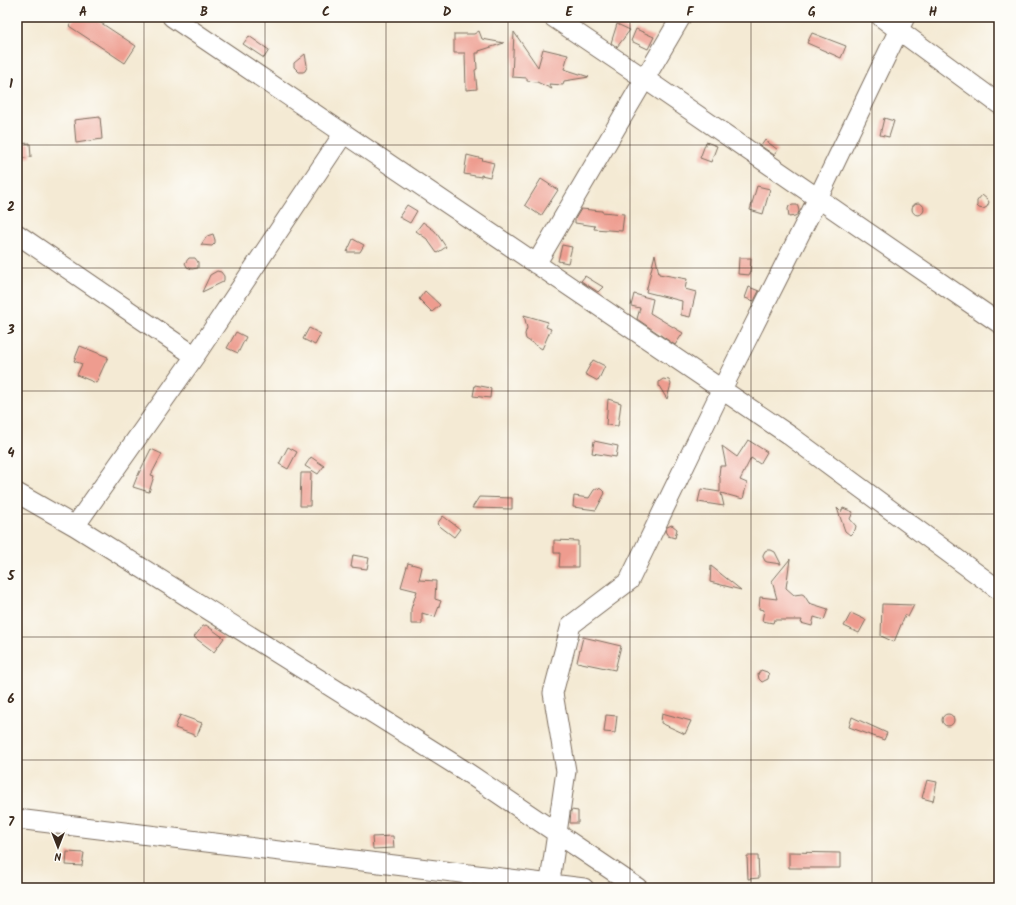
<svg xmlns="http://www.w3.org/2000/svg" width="1016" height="905" font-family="Kalam,sans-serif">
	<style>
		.building { fill: #ee9c8f }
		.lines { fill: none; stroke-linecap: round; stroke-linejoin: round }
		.minor-casing { stroke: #7c6d5e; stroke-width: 21 }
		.minor { stroke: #fff; stroke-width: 19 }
		.grid { fill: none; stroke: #3b2a1e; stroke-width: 1; stroke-opacity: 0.55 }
		.neatline { fill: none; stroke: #3b2a1e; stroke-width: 1.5 }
		.grid-label { font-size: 13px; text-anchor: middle; font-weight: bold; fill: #3b2a1e }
	</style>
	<rect width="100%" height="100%" fill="#fdfcf7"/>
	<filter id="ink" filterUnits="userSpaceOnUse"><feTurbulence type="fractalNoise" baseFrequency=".025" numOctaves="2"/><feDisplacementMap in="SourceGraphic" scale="8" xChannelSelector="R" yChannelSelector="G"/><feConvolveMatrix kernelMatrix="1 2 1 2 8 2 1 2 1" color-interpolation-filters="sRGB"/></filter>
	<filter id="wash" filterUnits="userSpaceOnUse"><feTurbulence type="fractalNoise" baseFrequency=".012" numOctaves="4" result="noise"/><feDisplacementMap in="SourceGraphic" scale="16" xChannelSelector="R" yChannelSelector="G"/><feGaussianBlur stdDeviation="0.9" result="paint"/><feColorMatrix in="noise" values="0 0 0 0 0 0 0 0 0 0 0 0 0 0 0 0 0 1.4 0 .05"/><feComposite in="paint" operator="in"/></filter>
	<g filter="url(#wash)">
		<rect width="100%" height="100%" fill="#f4ead4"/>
		<g id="blocks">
			<!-- building -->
			<path class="building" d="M76,17H92L136,46L125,63L69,26Z
				M617,24L630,30L617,47L611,43Z
				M636,29L654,37L648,49L631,41Z
				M479,31L482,39L504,43L479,51V53H476L477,69L475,70L477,89L466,90L465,53H454V34H474Z
				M514,32L538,67L543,49L568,55L564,69L589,77L564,81L563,85L549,84L552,89L537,82L527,81V78L512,77Z
				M812,33L846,46L841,58L807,43Z
				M249,36L269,50L264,58L243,44Z
				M305,54L307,65V67L305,71L303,72H299L294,67V63Z
				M100,117L102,139L76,143L74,120Z
				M884,118L894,121L889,137L880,135Z
				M765,140L778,150L774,155L761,146Z
				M706,142L717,146L711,162L700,158Z
				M30,143L31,157L17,159V144Z
				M467,155L483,159L482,160L494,163L490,177L481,175V177L464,174Z
				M541,179L558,190L541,216L525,205Z
				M757,186L770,189L763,214L750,210Z
				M982,195L987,199L989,202L987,207L983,209L979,208L977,206V201Z
				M912 209a6 6 0 1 1 12 0a6 6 0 1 1-12 0Z
				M407,205L417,211L410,223L399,217Z
				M793,205H797L798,207L799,211L798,214L795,216L789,217L788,209L789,206Z
				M581,209L602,211V212L624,214L622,231L594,229L595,226L575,223V219Z
				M423,222L435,231L446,247L437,253L427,239L416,231Z
				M213,234L215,240V243L212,246L201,245L207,236Z
				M353,239L364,245L360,252H347Z
				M562,245L572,247L568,263L558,261Z
				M655,254L659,274L687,279L685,289L696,292L690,317L681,315L682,301L646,292Z
				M189,258H195L198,262V268L192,269L187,267L185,263Z
				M739,258H751L750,275L738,274Z
				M217,271L221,272L224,276V280L223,282L202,292L210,275Z
				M585,276L603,287L598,292L581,281Z
				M749,287L759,291L754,301L745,298Z
				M425,291L440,305L432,312L419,299Z
				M634,294L653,299L650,313L683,333L675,345L637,319L640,308L631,306Z
				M524,315L548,322L546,327L551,329L542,349L526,339L525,334L527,328Z
				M309,328L321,334L315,345L303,339Z
				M236,332L246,337L238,353L227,348Z
				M80,346L108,357L96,383L77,375L82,364L74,361Z
				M593,360L605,366L598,381L585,374Z
				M663,379L669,380L671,384L667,399L659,386V382Z
				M475,385L491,388L490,398L473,396Z
				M608,399L621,403L618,426L606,425Z
				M748,440L767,452L760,464L751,458L740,480L747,483L743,499L721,493L724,506L698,502L701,489L720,492V478L719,475L720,466H726L722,446L737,457Z
				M594,441L618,446L616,457L592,453Z
				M288,447L297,452L288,469L279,464Z
				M151,449L162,454L151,475L154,476L149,492L133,487L137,477Z
				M311,457L324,466L318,474L305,466Z
				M301,473H311L310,506H300Z
				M597,488L601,489L605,493L596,510L573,507L574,496L589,498L594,490Z
				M479,497L512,498V509L472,508Z
				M837,508L841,512L843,508L853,512L850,519L856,526L855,530L850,535L845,531Z
				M443,516L460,529L454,537L437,524Z
				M672,525L677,529L675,538L668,536L665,531L667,527Z
				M554,540L578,541V567H559L560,553H554Z
				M767,550H771L775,552L781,564L767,562L765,561L763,557V555L765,551Z
				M353,555L369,558L367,569L351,567Z
				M790,559L786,588L794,595L802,594L804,595L809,603L828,609L824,620L814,617L812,626L801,623L802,620H774L773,623L762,621L764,610L759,609L760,597L777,599L772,581Z
				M408,563L422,567L419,580L436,581L435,599L441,601L435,617L422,613V624H411V609L417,591L401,587Z
				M711,566L741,590L710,582Z
				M882,604L914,605L908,617L905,615L894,642L881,636Z
				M851,613L866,620L859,633L844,626Z
				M206,625L224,638L214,652L194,637L203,626H204Z
				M583,637L621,646L615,670L577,662Z
				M761,670L767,672L769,674L768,679L762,682L759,679L758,674Z
				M662,713L691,721L685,734L661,723Z
				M942 720a6 6 0 1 1 12 0a6 6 0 1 1-12 0Z
				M180,715L202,723L197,736L175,728Z
				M606,715L617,716L615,733L604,732Z
				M852,717L887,733L884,740L849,727Z
				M927,780L937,782L933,801L922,798Z
				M571,810L578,811V823H570Z
				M393,836L394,848L373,849L372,837Z
				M67,852L84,853L82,866L66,865Z
				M789,852L840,853V868H789Z
				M747,856H758L759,878L748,879Z"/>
		</g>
	</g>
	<g filter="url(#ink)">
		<use href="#blocks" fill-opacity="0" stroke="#7c6d5e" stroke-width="1"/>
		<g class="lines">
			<!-- minor casing -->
			<g class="minor-casing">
				<path id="minor" d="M172,17L789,435L999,590
					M553,17L645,79L999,323
					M881,17L999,104
					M17,234L195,356
					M536,264L681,17
					M17,493L75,526L462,769L638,888
					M75,526L195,356L344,133
					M17,819L584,888
					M549,888L566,771L553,693L571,625L629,581L722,389L818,198L905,17"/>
			</g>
			<!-- minor -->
			<use href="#minor" class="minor"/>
		</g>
	</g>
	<!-- grid -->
	<path class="grid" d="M144,17V888M265,17V888M386,17V888M508,17V888M630,17V888M751,17V888M872,17V888M17,145H999M17,268H999M17,391H999M17,514H999M17,637H999M17,760H999"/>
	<!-- margin -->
	<rect width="1016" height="905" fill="none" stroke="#fdfcf7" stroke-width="44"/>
	<!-- north arrow -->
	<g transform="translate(58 847) rotate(180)" stroke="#fdfcf7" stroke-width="3" paint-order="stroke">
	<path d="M0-3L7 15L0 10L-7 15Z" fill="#3b2a1e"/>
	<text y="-6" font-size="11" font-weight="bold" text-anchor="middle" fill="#3b2a1e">N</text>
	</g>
	<rect x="22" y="22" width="972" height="861" class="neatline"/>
	<g class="grid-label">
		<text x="83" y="16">A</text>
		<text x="204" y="16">B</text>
		<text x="326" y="16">C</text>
		<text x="447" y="16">D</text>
		<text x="569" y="16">E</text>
		<text x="690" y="16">F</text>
		<text x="812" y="16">G</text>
		<text x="933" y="16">H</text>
		<text x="11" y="88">1</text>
		<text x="11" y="211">2</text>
		<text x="11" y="334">3</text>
		<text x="11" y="457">4</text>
		<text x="11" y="580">5</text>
		<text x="11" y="703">6</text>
		<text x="11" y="826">7</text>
	</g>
</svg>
